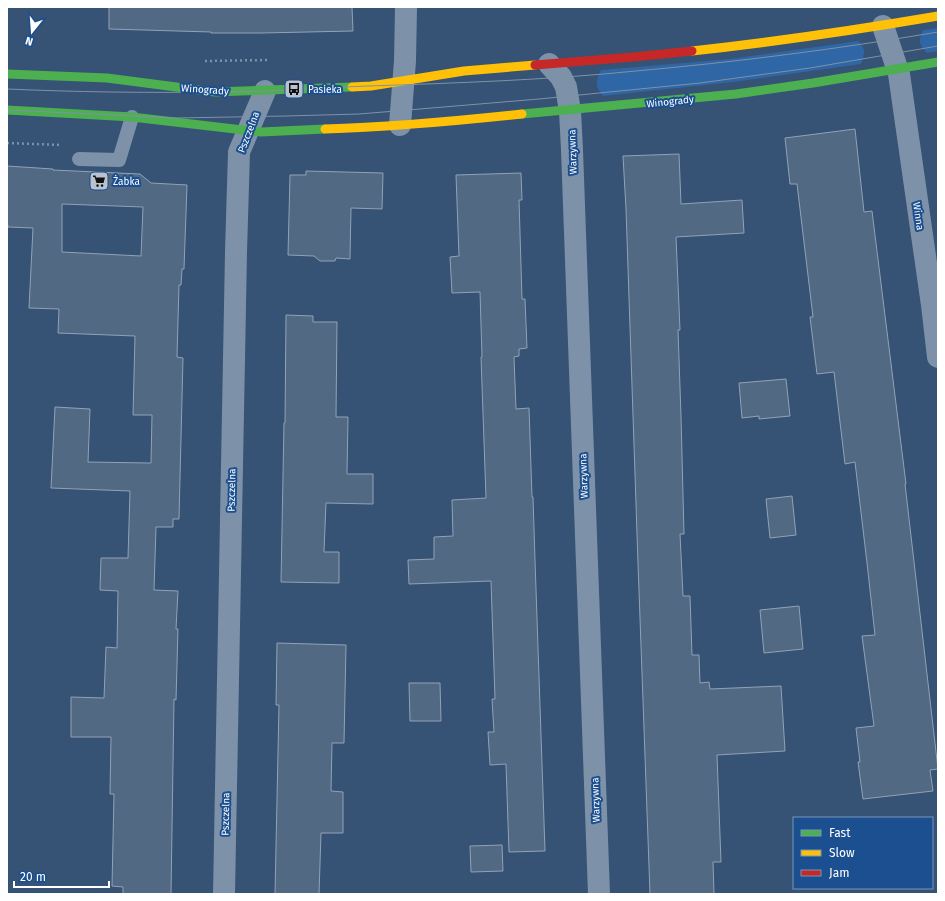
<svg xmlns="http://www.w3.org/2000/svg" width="945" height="901" font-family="'Fira Sans',sans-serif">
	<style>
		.green { fill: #2f66a5 }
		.building { fill: #526984; stroke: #92a2b6; fill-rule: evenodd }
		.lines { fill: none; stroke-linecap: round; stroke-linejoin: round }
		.path { stroke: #7d92a8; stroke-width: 2.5; stroke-dasharray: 2 3; stroke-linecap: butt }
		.lane { stroke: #7d92a8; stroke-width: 14 }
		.street { stroke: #7d92a8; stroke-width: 22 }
		.fast { stroke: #4caf50; stroke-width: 9 }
		.slow { stroke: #ffc107; stroke-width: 9 }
		.jam { stroke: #c62828; stroke-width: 9 }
		.tram { stroke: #7e92a7; stroke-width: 1 }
		.labels { text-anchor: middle; stroke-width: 4; stroke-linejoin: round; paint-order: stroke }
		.street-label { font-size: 10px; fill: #fff; stroke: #1b4f8f }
		.poi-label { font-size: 10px; fill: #fff; stroke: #1b4f8f; text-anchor: start }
	</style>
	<rect width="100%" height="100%" fill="#365274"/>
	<!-- green -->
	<path class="green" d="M938,28V51L927,53C919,45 918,41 923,30Z
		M858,41C866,49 865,53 861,64L733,82L603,96C595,87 595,81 601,70L730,59Z"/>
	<!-- building -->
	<path class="building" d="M109,7H352L353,31L262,33H211V32L109,29Z
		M855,129L864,212L872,211L906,484H905L938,769L930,770L933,791L863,799L858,762H860L856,728L874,726L862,636L875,635L867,563L855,462L845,464L834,372L817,374L810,317H813L797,184H790L785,138Z
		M679,154L681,204L742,200L744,233L676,237L680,330H678L681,416L684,534H680L683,596H690L692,655H699L700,683L709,682L710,689L781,686L785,751L717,755L721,862H713L714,894H650L638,563L626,209L623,156Z
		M7,166L53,169V170L140,174L151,183L187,185L184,269H182L181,285H179L177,357L183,358L179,519H173V527H156L154,590L178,591L176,629H178L176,700L174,699L171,894H123V887L112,886L114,794H110L111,737H71V697L104,698L106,647L117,648L118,591L100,590L101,558H128L130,491L51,488L55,407L90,409L88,462L151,463L152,415H133L135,336L58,333L59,309L29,308L33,228L8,227V225L7,224ZM62,204L143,207L141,256L62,252Z
		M306,171L383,173L382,209L351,208L350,259L336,258L335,261H320L314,256L288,255L290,175H306Z
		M521,173L522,200H519L522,299H525L527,348L519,349V356L514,357L516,409L529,408L532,497H533L535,560L545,851L509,852L506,764L490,765L488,732H494L492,699H495L491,581L409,584L408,560L434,559V537L453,536L452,500L486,498L481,357H482L480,292L452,293L450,257L459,256L456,175Z
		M286,315L313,316V322H337L336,417H348L347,474H373V504L326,503L324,552H339V583L281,582L284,423H285Z
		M786,379L790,416L759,419V416L742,418L739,383Z
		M792,496L796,535L770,538L766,499Z
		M799,606L803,649L764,653L760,610Z
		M277,643L346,645L344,743H332L331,791L343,792V833H321L319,894H275L279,705H276Z
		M409,683H440L441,721H410Z
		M502,845L503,871L471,872L470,846Z"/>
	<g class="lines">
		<!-- path -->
		<path class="path" d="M205,61L268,60
			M7,143L61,145"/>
		<!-- lane -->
		<path class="lane" d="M79,159L119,160L132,117"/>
		<!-- street -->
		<path class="street" d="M883,26L899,74L932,305L938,357
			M549,64L561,77L566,87L570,111L572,150L599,894
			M400,125L405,61L406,7
			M224,894L236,252L239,152L265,91"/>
		<!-- fast -->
		<path class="fast" d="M7,74L107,78L215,92L352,87
			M7,110L132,117L261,132L325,129
			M522,114L736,94L813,83L938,62"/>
		<!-- slow -->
		<path class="slow" d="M692,51C774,42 856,30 938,16
			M352,87L371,86L464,71L535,65
			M325,129C391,127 457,121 522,114"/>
		<!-- jam -->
		<path class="jam" d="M535,65L633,57L692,51"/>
		<!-- tram -->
		<path class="tram" d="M7,89C76,92 145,93 214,92C265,92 317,88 368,86C457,83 547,80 636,71C737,62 838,49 938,32
			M7,110L177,118L286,116L359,114L396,111L539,99L700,83L810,68L938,46"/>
	</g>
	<!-- icons -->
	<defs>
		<g id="bus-square" transform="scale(1)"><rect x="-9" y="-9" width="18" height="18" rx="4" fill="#b9c2ce" stroke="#1b4f8f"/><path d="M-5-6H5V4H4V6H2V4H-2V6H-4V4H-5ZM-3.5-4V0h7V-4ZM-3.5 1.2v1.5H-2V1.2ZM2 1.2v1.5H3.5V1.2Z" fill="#111"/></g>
		<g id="supermarket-square" transform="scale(1)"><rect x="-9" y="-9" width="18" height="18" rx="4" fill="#b9c2ce" stroke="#1b4f8f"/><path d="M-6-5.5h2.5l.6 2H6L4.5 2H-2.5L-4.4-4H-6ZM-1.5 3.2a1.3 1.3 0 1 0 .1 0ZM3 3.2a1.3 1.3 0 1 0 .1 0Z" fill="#111"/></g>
	</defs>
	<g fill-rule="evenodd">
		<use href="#bus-square" x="294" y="89"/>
		<use href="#supermarket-square" x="99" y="181"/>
	</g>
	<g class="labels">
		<!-- street labels -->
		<g class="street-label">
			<text transform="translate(205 89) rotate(4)" y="4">Winogrady</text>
			<text transform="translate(670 101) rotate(-6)" y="4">Winogrady</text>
			<text transform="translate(248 132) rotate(-69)" y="4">Pszczelna</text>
			<text transform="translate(572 152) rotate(-92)" y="4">Warzywna</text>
			<text transform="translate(919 216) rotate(82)" y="4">Winna</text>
			<text transform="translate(583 476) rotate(-92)" y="4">Warzywna</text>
			<text transform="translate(231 490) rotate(-89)" y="4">Pszczelna</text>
			<text transform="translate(595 800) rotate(-92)" y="4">Warzywna</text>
			<text transform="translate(225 814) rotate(-89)" y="4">Pszczelna</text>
		</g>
		<!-- poi labels -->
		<g class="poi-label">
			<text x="308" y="93">Pasieka</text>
			<text x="113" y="185">Żabka</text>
		</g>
	</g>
	<!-- border -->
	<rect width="945" height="901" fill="none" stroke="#ffffff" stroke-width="16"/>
	<!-- legend -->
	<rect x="793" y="817" width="140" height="72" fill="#1b4f8f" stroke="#7695bc"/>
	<rect x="801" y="830" width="20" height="6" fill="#4caf50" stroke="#7695bc"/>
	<text x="829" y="837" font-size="12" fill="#ffffff">Fast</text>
	<rect x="801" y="850" width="20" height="6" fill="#ffc107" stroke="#7695bc"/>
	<text x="829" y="857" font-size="12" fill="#ffffff">Slow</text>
	<rect x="801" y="870" width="20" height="6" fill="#c62828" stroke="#7695bc"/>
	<text x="829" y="877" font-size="12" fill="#ffffff">Jam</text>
	<!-- north arrow -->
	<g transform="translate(32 32) rotate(197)" stroke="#1b4f8f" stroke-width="3" paint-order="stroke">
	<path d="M0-3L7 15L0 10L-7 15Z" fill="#ffffff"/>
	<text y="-6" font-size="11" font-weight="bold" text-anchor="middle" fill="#ffffff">N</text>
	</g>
	<!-- scale -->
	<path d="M14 881v6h95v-6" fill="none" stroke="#ffffff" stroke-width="2"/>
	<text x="20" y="881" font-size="12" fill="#ffffff" stroke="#1b4f8f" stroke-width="3" paint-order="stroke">20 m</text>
</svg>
